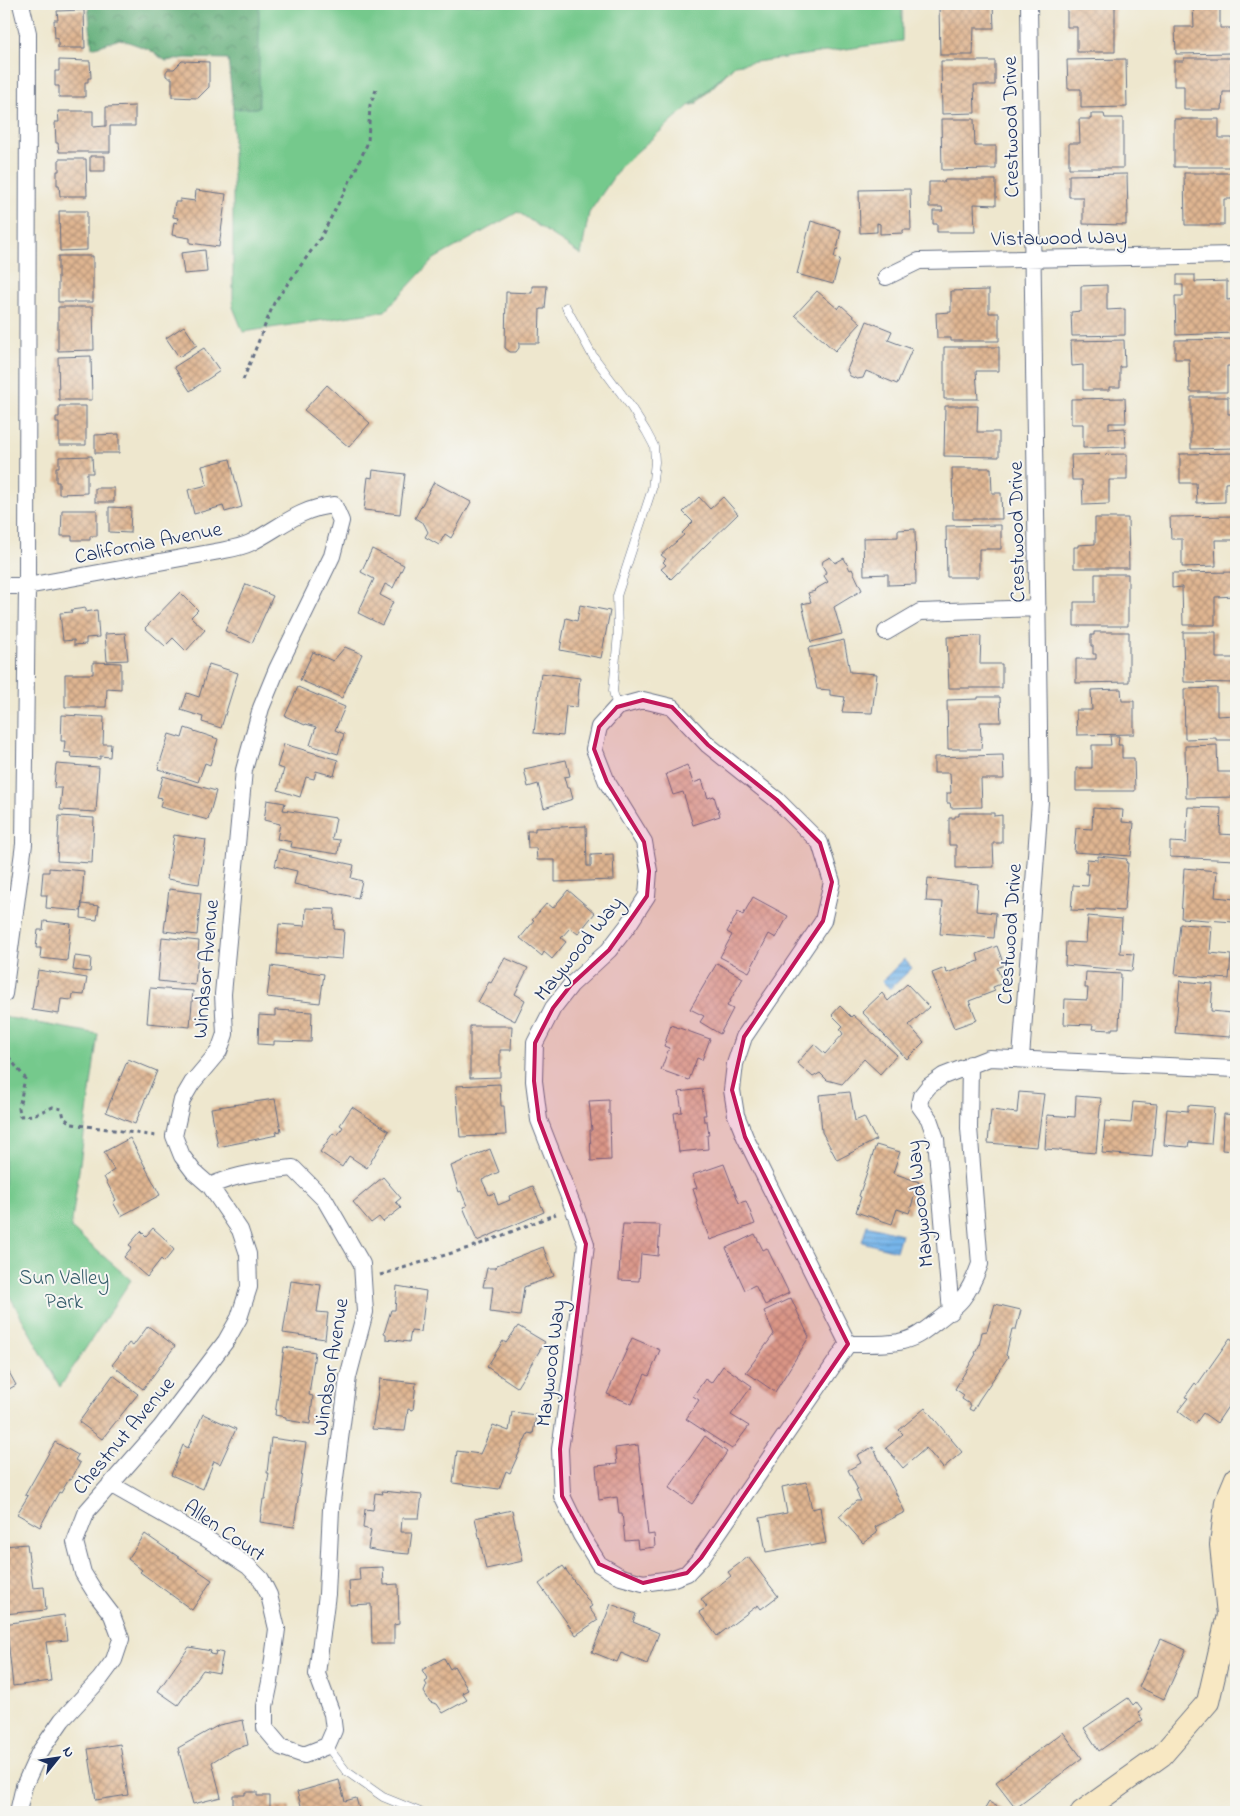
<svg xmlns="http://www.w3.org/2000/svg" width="1240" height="1816" font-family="'Indie Flower',sans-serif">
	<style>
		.forest { fill: url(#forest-crowns); stroke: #3e6e6b }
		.green { fill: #75c98c; stroke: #487c75 }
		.water { fill: url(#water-rules); stroke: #4872a4 }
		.building { fill: url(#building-cross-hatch) }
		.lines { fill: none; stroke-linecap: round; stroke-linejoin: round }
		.lane-casing { stroke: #656f85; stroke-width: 9 }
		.street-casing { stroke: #656f85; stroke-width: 18 }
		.secondary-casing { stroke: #656f85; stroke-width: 24 }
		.path { stroke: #656f85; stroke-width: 3; stroke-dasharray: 4 4; stroke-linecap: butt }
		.lane { stroke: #fff; stroke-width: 8 }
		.street { stroke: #fff; stroke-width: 16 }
		.secondary { stroke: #f8e8c3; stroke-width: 22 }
		.marked { fill: #c2185b; fill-opacity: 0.2; stroke: #c2185b; stroke-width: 4; stroke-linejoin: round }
		.labels { text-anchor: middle; stroke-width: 4; stroke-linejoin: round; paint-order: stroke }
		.street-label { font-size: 21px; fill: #1b2f5e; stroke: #f6f6f2 }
		.park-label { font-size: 21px; fill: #365d6c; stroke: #f6f6f2 }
	</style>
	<defs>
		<pattern id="forest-crowns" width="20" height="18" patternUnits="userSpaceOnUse" patternTransform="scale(1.25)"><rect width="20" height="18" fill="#60ad78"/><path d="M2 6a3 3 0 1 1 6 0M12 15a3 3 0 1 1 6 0" fill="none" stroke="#4e8d66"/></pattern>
		<pattern id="water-rules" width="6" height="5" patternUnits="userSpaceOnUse" patternTransform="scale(1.25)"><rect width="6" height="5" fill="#76b5ea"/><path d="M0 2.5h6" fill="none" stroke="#6094c1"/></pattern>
		<pattern id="building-cross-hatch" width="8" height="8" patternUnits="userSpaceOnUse" patternTransform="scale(1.25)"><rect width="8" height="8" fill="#e0b691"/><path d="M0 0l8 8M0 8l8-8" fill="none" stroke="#b5947a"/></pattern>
	</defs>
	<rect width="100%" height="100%" fill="#f6f6f2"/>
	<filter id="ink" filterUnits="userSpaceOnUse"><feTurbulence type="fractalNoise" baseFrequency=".02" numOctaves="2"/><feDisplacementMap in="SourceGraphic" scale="10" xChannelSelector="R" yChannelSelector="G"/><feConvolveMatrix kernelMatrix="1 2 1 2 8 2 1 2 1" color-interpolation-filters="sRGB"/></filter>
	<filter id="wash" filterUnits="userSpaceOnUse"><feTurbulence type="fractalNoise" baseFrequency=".0096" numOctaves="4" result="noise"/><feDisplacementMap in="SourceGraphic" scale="20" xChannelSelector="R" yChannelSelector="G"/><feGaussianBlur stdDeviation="1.12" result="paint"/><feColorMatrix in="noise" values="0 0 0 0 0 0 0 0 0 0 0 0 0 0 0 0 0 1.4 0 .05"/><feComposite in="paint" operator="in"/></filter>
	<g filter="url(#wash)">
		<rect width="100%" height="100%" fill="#eee7ce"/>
		<!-- forest -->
		<path class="forest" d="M88,4H399L735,65L696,104L649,115L259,108L233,109L228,59L186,58L166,61L148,49L120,39L92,48Z"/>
		<!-- green -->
		<path class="green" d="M259,4H902V41L735,65L621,166L589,213L581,255L518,212L434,259L385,311L243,332L233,307V109L259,108Z
			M4,1017L98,1034L71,1228L131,1280L60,1387L9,1295L4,1294Z"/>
		<!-- water -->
		<path class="water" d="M904,959L912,968L890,989L882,981Z
			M867,1225L901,1234L896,1251L862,1242Z"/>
		<g id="blocks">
			<!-- building -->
			<path class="building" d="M970,4H993L994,28H974L973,55H940L939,5H970Z
				M1067,4H1115V52H1077V27H1067Z
				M1193,4H1220V28H1231V53L1176,54L1175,27H1194Z
				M84,10L85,48H58V38H55L54,20H58L57,11Z
				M1184,58H1231V92H1223L1222,110H1184V86H1174V61H1184Z
				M1126,59L1127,107L1081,108V89H1068L1067,60Z
				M59,60L90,61L91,78H88V82H85V97H59V86H55V71H59Z
				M182,61L209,62V87L198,98L172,97V78H169L166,76V72L168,69H174Z
				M941,61H995V85H974L975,113L942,114Z
				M135,106V126H110V152H59L58,143H56L55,122H59L58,111H93V127L106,126V107Z
				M1091,114H1104L1105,118H1123V168H1069V143H1080L1079,119H1091Z
				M941,119H974L975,146H996V169L942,170Z
				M1174,119H1219V138H1232V167H1174Z
				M90,156H105V171H90Z
				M59,159H86L87,196H60L59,185H57V171H59Z
				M1184,173H1233L1232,199H1224V225H1185Z
				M1127,174L1128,215H1126V225L1083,224V197H1069V175Z
				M945,180H996V205L974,204L975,232H937V224H933V211H943L942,207H929V182H944Z
				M910,189L911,230H903V233L880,234V224L877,223V232L860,233L859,190Z
				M196,190L226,194L219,247L190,243V238L172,235L174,222L177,223L178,218L173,217L175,202H180V199L195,201Z
				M59,211H87V250L60,251Z
				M811,221L841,230L837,250L836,249L834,258L840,259L833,284L797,274Z
				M205,250L207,272L184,274L181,253Z
				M58,256H93V302H58Z
				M1177,275H1195V282L1227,281V300L1236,299V333L1176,335L1175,296H1183V285H1177Z
				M1107,285V310L1125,309V335L1072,336L1071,312L1081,311V286Z
				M532,286H547L545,309H540L539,343H519V348L516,352H510L505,348L506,292L532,293Z
				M989,290V313H999V341H951V338H937L936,313L951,312V291Z
				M817,291L838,309L841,305L861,323L835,351L795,315Z
				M58,307H93L94,350L58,351Z
				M867,321L892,331L888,340L912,349L897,384L866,371L863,378L857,379L850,376L847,370Z
				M184,326L197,345L179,357L166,338Z
				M1236,339V366H1227V392H1190L1189,359H1175V340Z
				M1124,340L1125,367H1120V387H1109V390H1083V365L1072,366L1071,341Z
				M944,347H999V371H976L978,399H944Z
				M204,348L220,371L190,391L174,367Z
				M91,356L92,400H59L58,357Z
				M327,385L370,423L349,447L304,410Z
				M1191,397H1228V414H1236V448L1191,449Z
				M1125,398L1126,423H1109V429L1125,428L1126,447L1083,448V424H1071V399Z
				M59,406H86V445H59V423H56V417H59Z
				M945,406H978L977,432H999V457L944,456Z
				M119,434V453H95V435Z
				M1236,453V482L1225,483V502L1197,503L1196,483H1180V454Z
				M1127,454V480H1109V504L1083,505L1082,480H1072L1071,455Z
				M92,456L93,473H87V493L59,494V482H56V467H59V457Z
				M230,459L242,507L225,512L223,506L194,514L188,490L207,485L202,466Z
				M952,468H991L992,493H1001L1002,519H953Z
				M373,470L405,474L400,514L364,510L368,477L372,478Z
				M434,482L471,502L451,538L445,534L439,545L425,537L428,532L424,524L415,518Z
				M95,488H114V502H95Z
				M699,497L710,509L723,497L738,514L671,579L661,569L666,565L663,562L666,559L661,555L684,535L682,533L693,522L683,512Z
				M109,507L131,508L130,533L109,532Z
				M62,510H97V536H90V540H72V536H61Z
				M1235,516V540H1215L1216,566L1182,567V539H1171L1170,517Z
				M1095,518H1128L1129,568H1074V547H1078V545L1095,544Z
				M1001,525V549H979V577H947L946,526Z
				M915,529L916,584L888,585V574L864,575L863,538L898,537V530Z
				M372,549L404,565L393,588L385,584L380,595L393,602L382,625L358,613L374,579L361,572Z
				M830,557L835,563L844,558L850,570L852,569L862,590L834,607L842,634L811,642L802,604L811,602L808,593L815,591L814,590L828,582L824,576L826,572L822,565L823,561Z
				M1236,572V596L1215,597V625H1183L1182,587L1172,588V573Z
				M1095,574H1128V626H1074V602H1095Z
				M246,584L273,596L252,643L225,631Z
				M180,592L198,610L191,617L205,630L186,651L173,638L165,646L145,628Z
				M580,605L610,611L601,658L560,650L566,618L577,621Z
				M86,608V612L97,610L99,637L86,638V644L74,645V640L63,641L60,613L72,612L71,610Z
				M1094,632H1129V682L1076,683V659H1096V654H1093V646H1091V635H1094Z
				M1183,632H1216V658H1236V683L1184,682Z
				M125,633L128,660L107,661L105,634Z
				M981,636L980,664H1002V688H949L947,637Z
				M844,640L850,672L877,674L872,713L842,712L845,697L830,695V690L817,689L808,648Z
				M345,647L362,654L342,698L300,680L313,652L333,661Z
				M93,662L121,663V689L107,688L106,707H65V674H93Z
				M209,664L238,673L221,728L202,722L203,717L181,710L187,693L199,697Z
				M541,673L580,678L577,707L566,706L563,736L534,733Z
				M298,687L345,707L335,730L344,734L338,754L310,745L316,727L306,724L305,725L285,716Z
				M1217,688V716L1236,715V740H1216V738L1185,739L1184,689Z
				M1121,689L1122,701H1134V734L1077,735L1076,710H1092L1091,690Z
				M978,697H1000L1001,722H980L981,736H982L981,749H948L947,700L978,699Z
				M62,715L104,717L103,744H111L110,757L100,756V759L70,757L71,753L64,752L65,741H61Z
				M185,728L218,739L210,765L205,763L198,782L158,769L169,734L182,738Z
				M1110,736H1119L1118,745H1122V758H1134L1135,791H1076V768H1092V745H1111Z
				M284,744L338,760L334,776L316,771L314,779L306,777L300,797L278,790L284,769L277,767Z
				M1217,745L1218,772H1236V797L1186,798L1185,746Z
				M1003,755L1004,779H981L982,807L951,808L950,803H947V793H951L950,773H934V757Z
				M566,760L570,776L564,777L567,788H570L573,799L544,808L538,784L528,787L524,769Z
				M56,764L99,767L96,812L60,810L62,788H54Z
				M687,765L693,783L702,780L708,798L714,796L720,816L693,825L683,792L673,795L666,774Z
				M163,776L216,791L208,820L160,807L162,798L157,797Z
				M267,800L285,803L283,810L336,818L332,839L340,840L338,854L291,847L292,842L277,839L280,824L264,820Z
				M1188,807L1221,808L1220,834L1236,835V860L1170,857V842L1186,843Z
				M1093,808L1123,810L1122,822L1134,823L1131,856L1074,852L1076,828L1092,829Z
				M959,813H994V816L1002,815V843H993L994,867L956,868V845H949V818H955V816H959Z
				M59,816L94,818L92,863L57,861Z
				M586,826L587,866H591V855L613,854L614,880L555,882V860H537L536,848H528L527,831H535V828Z
				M174,835L206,840L199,884L167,879Z
				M279,849L354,865L351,878L362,881L358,898L294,884L297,871L275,866Z
				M1098,856L1127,859L1126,863H1128L1124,911L1095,909L1094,911L1071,910L1073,885L1088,886L1089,874H1086L1087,859L1098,860Z
				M49,868L84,871L81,911L46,908L47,895H41L43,872H49Z
				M1184,868L1217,871L1215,897L1235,899L1233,922L1181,918Z
				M928,878L978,884L976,911L996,913L994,938L940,934L943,902L926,901Z
				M169,889L201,893L197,935L164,931Z
				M568,890L595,913L578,934L570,928L561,938L566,942L552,959L544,952L542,956L520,938L534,921L532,920L547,903L553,908Z
				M753,897L788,916L776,938L769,934L749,972L720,957L732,935L727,932L738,912L743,915Z
				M82,904L99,906L97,920L81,918Z
				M306,908L335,909L334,929L344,930L342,959L277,954L279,924L305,926Z
				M1088,916L1122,919L1120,953L1134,954L1132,971L1065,965L1066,942L1086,943Z
				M44,921L71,924L67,961L40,958L41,948H36L38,930H43Z
				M1180,924L1212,926L1210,953L1231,955L1229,979L1175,975Z
				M162,937L199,941L195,985L158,981Z
				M997,946L1004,965L997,968L1003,983L993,987L995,991L969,1001L977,1020L954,1028L932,973L945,968L947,973L979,961L977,954Z
				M75,956L91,958L90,972L73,970Z
				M505,958L528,968L515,994L525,1000L515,1021L478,1002L489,982L491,983Z
				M717,963L743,978L727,1006L733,1009L720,1034L700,1022L704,1016L690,1009Z
				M271,966L324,974L320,1003L267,997Z
				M38,970L87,978L84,995L73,994L72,1000L61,999L59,1014L32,1010Z
				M1086,972L1121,974L1119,1028H1112V1030L1092,1029L1093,1025L1064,1024L1065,999L1087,1000L1088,988H1085Z
				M1180,981L1213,984L1211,1011L1232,1013L1230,1037L1175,1033Z
				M907,984L929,1007L909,1025L924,1042L907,1059L862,1012L882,993L888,1001Z
				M150,988L193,991L190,1027L147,1023Z
				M840,1006L851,1017L853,1015L897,1055L880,1074L864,1059L842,1084L827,1080L820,1073L813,1077L797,1063L814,1044L825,1054L843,1034L840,1029L843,1026L832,1015Z
				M275,1010L312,1012L311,1042L274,1041V1045L258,1044L259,1015L275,1016Z
				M671,1025L710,1039L702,1060L697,1058L689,1080L661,1070L669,1048L664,1046Z
				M470,1026H512L511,1050H500V1077L470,1078Z
				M128,1059L157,1071L135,1124L106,1112Z
				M500,1084L501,1106H504L506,1135L460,1137L456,1086Z
				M702,1089L706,1115H703L704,1121H707L709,1135H707L708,1149L679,1152L674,1113L682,1112L679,1092Z
				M850,1092L855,1121L864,1117L876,1140L837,1160L822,1132L819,1095Z
				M1019,1092L1044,1094L1037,1147L988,1143L991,1110L1017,1113Z
				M1076,1096L1101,1098L1096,1153L1045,1149L1047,1115L1075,1117Z
				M275,1099L281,1131L276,1132L277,1135L218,1147L211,1108Z
				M609,1100V1114H610L611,1160L591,1161L590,1130H592L589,1101Z
				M1133,1102L1157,1104L1152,1157L1102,1153L1105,1121L1131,1123Z
				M1188,1105L1214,1107L1211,1144L1189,1142L1188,1147L1164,1145L1167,1109L1188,1111Z
				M352,1107L389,1131L367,1168L349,1156L342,1167L320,1152L333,1133L337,1136L343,1127L340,1125Z
				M1224,1114L1236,1115V1151L1222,1150Z
				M130,1138L160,1195L121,1216L113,1202L116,1200L104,1177L114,1170L104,1152Z
				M876,1145L900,1152L893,1173L919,1182L909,1213L897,1209L892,1224L856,1212L861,1197L859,1196Z
				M490,1149L499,1172L482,1180L489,1195L494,1193L498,1205L510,1200L509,1196L533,1186L544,1212L477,1241L463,1207L467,1206L461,1191L459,1192L451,1166Z
				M724,1164L739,1203L746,1201L755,1224L710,1240L696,1202L697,1201L693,1189L697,1188L692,1175Z
				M383,1177L401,1198L396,1202L401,1208L383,1222L379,1217L371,1223L353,1202Z
				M623,1224L660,1225L658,1256L641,1254L639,1281L619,1280L620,1254Z
				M153,1228L164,1238L174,1250L164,1262L161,1259L147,1277L124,1257L132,1247L129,1245L141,1231L146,1236Z
				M755,1234L763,1250L767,1248L789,1293L765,1305L755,1285L745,1290L726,1248Z
				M543,1247L554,1276L524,1287L520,1316L490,1312L493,1287H483L487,1268H496L497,1265Z
				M291,1281L321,1285L317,1312L328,1313L325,1339L283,1333Z
				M397,1286L426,1291L421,1332L411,1331L409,1342L386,1339V1334L384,1333L391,1310H395Z
				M791,1298L809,1337L775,1392L746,1372L774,1334L764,1311Z
				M995,1304L1021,1310L1016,1329H1012L1006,1355L1008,1357L979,1400L973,1411L969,1409L971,1405L962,1399L964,1395L955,1389L976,1354L975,1353L979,1346L982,1332L987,1331Z
				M148,1326L175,1346L143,1389L112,1365L129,1343L133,1346Z
				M518,1326L545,1342L517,1387L487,1367L503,1341L506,1343Z
				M632,1338L660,1350L649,1376L645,1374L632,1404L607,1394Z
				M1230,1338L1236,1342V1401L1233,1399L1217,1423L1203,1413L1195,1424L1178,1411L1188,1398L1185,1397L1195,1383L1197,1385Z
				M284,1347L315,1352L309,1395L313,1396L310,1424L286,1420V1417L275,1415Z
				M4,1363L16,1385L4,1392Z
				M723,1366L752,1386L731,1415L749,1426L732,1449L686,1419L699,1400L693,1396L705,1379L711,1383Z
				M113,1375L138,1394L102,1439L79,1422Z
				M380,1379L416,1383L413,1410L408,1409L405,1431L372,1429Z
				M925,1408L962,1452L943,1468L926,1448L903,1468L886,1448L903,1434L899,1430Z
				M512,1412L536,1415L533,1434L528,1433L510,1473L506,1471L499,1489L453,1483L457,1451L480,1454L493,1425L509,1431Z
				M203,1414L236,1429L220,1464L214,1461L203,1489L171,1475L183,1445L188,1448Z
				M705,1436L727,1452L692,1504L669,1488Z
				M271,1438L306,1443L294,1527L260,1522L263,1499H265L269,1473H267Z
				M55,1442L78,1455L75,1460L80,1463L71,1480L69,1479L61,1493L59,1492L40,1527L17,1514L28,1496L25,1495Z
				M638,1445L648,1535L654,1534L655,1547L638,1549L637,1540L625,1541L622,1513H619L617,1497L599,1500L596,1466L617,1464L615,1448Z
				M873,1447L905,1512L875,1527L877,1533L863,1543L839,1516L856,1501H861L856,1491L858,1490L848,1470L861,1463L857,1455Z
				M806,1482L812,1509L820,1507L826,1543L810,1546V1544L766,1552L760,1518L787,1513L782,1487Z
				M382,1491L422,1495L419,1518H402L401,1532H412L409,1554L385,1552L368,1549L371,1530L363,1528L365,1509L373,1510L375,1493L383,1494Z
				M512,1510L523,1561L486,1569L475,1518Z
				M145,1534L212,1580L192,1610L140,1572L142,1570L128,1559Z
				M27,1544L33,1588L44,1587L46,1610L4,1614V1546Z
				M748,1557L778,1596L761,1609L758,1605L717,1636L699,1612L707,1607L701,1599L731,1576L728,1572Z
				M563,1566L592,1606L589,1608L598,1620L576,1635L539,1584Z
				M383,1567L384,1585L398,1584L399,1624L394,1625V1644H372L371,1604L350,1605L349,1581L360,1580L359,1568Z
				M611,1604L636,1614L633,1622L659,1633L647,1664L621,1653L617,1662L592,1652Z
				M64,1615L67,1640L46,1642L51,1681L13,1686L8,1639L4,1640V1624Z
				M1161,1639L1186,1650L1164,1699L1139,1687Z
				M189,1647L211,1651L210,1654L215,1655L216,1651L223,1653L219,1673L203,1670L178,1705L158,1691Z
				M444,1658L450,1669L454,1666L468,1690L462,1693L467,1700L443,1713L437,1704L430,1702L424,1692L427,1685L425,1682L428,1680L422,1670Z
				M1128,1698L1133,1705L1136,1702L1142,1710L1138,1713L1143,1720L1099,1751L1084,1728Z
				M243,1720L248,1745L233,1749L212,1762L221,1797L193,1804L178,1748L219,1725Z
				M1063,1732L1082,1758L1016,1808L996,1782Z
				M120,1744L128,1795L96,1800L88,1749Z
				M339,1780L345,1801L356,1798L360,1812H303L297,1792Z
				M245,1792H257V1796H270V1807H290V1812H233V1795H245Z
				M989,1802L1007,1812H983Z"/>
		</g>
	</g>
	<g filter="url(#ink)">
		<use href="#blocks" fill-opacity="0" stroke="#656f85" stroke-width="1"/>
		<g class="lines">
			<!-- lane casing -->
			<g class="lane-casing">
				<path id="lane" d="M566,307L591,353L629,404L646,431L654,446L655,462L652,489L617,596L618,633L613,691L617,707
					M327,1746L346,1771L383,1797L420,1812"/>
			</g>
			<!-- street casing -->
			<g class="street-casing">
				<path id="street" d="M886,277L919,261L1236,255
					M4,586H27L220,551C230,549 242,547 250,543C280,528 299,508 334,505L341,521L332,556L277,669L261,708L244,770L223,994L225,1034L219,1051L192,1083L182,1100L174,1136L182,1156L194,1172L210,1186L240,1230L248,1254L249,1287L239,1318L226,1341L161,1427L87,1511L75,1542L83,1573L96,1594L112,1615L121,1639L114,1660L100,1679L62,1720L39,1753L24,1786L18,1812
					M886,632L920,612L1038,608
					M643,700L672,707L708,745L777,800L820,843L832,882L823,921L744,1037L735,1064L732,1090L736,1115L745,1137L848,1344L701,1558L687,1573L671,1579L643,1583L621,1577L599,1564L581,1535L562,1496L560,1449L571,1375L586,1244L573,1207L539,1120L534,1081L535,1043L553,1008L571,985L609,950L629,924L647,896L649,871L644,842L607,782L594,749L599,727L617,707Z
					M4,994L24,844L27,586L28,33L21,4
					M1021,1058L1040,801L1029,4
					M951,1312L936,1139L929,1119L919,1105L921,1096L929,1086L943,1076L989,1058L1236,1069
					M848,1344C864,1344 883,1345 899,1342C915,1338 920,1334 933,1324C960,1304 968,1297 980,1264L969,1128L970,1064
					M110,1484L207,1539L248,1566L261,1579L269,1595L277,1629L270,1682L265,1706V1728L281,1747L304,1755L327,1746L334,1730L332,1714L317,1674L327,1594L331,1509L348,1377L365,1312L362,1264L325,1200L293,1168C264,1171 236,1174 210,1186"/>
			</g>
			<!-- secondary casing -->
			<g class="secondary-casing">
				<path id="secondary" d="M1082,1812L1162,1755L1208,1702L1228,1615L1221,1545L1226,1502L1236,1478"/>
			</g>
			<!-- path -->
			<path class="path" d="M243,380L274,303L321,237L355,171L368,142L370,105L376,90
				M4,1051L25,1078L19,1108L20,1116L33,1115L53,1107L62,1109L64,1118L72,1124L156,1136
				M4,1100L10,1060
				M380,1275L478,1245L556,1214"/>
			<!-- lane -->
			<use href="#lane" class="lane"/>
			<!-- street -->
			<use href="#street" class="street"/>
			<!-- secondary -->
			<use href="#secondary" class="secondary"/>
		</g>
	</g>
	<!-- marked area -->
	<path class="marked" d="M643,700L672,707L708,745L777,800L820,843L832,882L823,921L744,1037L732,1090L745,1137L848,1344L701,1558L687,1573L643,1583L599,1564L562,1496L560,1449L586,1244L539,1120L534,1081L535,1043L553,1008L571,985L609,950L647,896L649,871L644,842L607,782L594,749L599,727L617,707Z"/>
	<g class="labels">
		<!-- street labels -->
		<g class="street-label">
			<text transform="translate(1010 127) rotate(-91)" y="7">Crestwood Drive</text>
			<text transform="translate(1059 237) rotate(-1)" y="7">Vistawood Way</text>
			<text transform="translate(1016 532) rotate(-91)" y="7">Crestwood Drive</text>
			<text transform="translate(148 542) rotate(-11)" y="7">California Avenue</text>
			<text transform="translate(1009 934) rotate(-86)" y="7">Crestwood Drive</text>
			<text transform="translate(578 948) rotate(-51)" y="7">Maywood Way</text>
			<text transform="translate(205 969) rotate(-85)" y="7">Windsor Avenue</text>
			<text transform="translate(919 1204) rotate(-96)" y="7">Maywood Way</text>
			<text transform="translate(550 1363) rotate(-83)" y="7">Maywood Way</text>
			<text transform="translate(330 1367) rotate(-81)" y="7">Windsor Avenue</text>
			<text transform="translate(123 1435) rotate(-50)" y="7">Chestnut Avenue</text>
			<text transform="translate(225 1530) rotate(34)" y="7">Allen Court</text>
		</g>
		<!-- park labels -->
		<g class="park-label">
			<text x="64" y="1284">Sun Valley<tspan x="64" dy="24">Park</tspan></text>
		</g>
	</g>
	<!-- margin -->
	<rect width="1240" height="1816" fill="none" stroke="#f6f6f2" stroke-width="20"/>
	<!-- north arrow -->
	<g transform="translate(58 1758) rotate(60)" stroke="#f6f6f2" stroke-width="4" paint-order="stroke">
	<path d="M0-4L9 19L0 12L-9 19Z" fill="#1b2f5e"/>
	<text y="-8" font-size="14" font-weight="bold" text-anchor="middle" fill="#1b2f5e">N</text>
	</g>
</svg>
